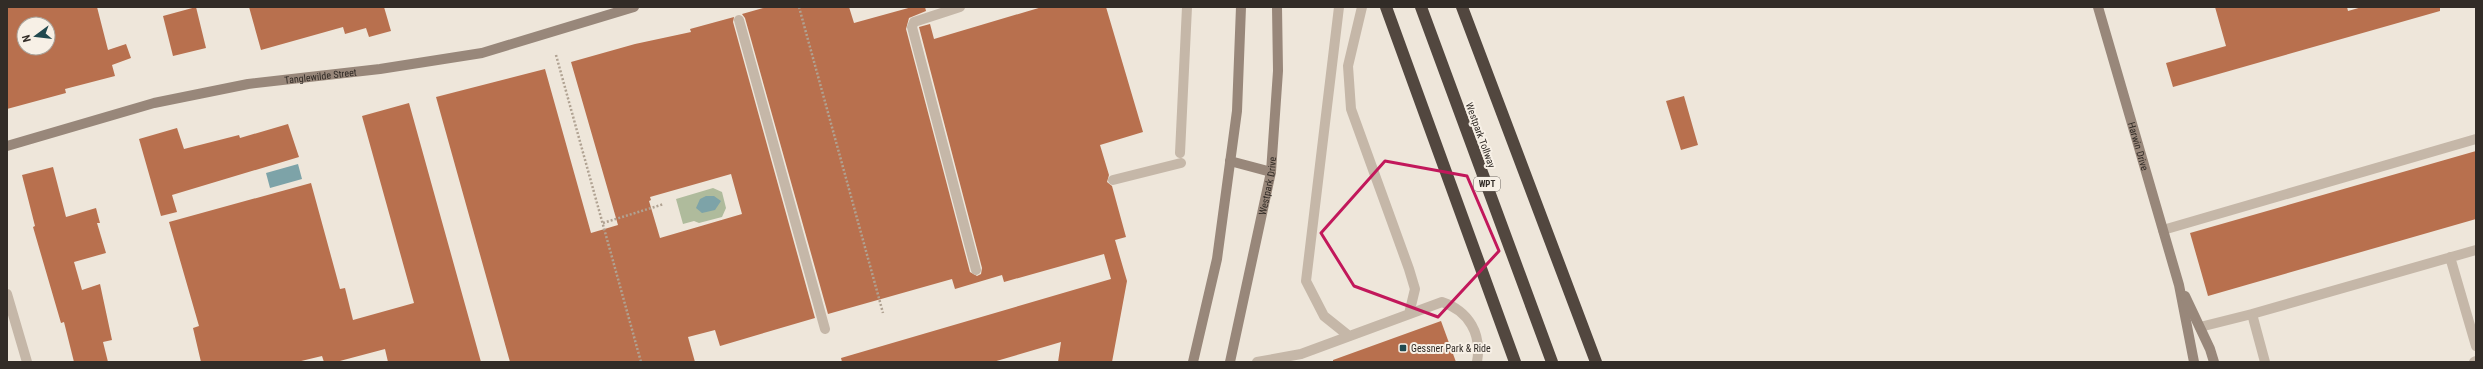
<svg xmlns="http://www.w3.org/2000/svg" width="2483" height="369" font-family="'Roboto Condensed',sans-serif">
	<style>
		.green { fill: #afbb9c }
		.water { fill: #7da3a8 }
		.building { fill: #b8704e; fill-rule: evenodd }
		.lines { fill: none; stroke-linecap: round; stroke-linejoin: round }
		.path { stroke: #b0a292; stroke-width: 2.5; stroke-dasharray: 2 2; stroke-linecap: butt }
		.lane { stroke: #c5b7a8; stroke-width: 10 }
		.street { stroke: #c5b7a8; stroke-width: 10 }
		.secondary { stroke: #98877a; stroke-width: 10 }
		.highway { stroke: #52473f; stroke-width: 12 }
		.marked { fill: none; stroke: #c2185b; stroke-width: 3; stroke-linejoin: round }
		.poi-dot { fill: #21494f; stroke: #f7f0e6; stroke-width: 1.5 }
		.labels { text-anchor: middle; stroke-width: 4; stroke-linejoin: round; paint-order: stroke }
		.shield { fill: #f7f0e6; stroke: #6d6760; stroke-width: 1 }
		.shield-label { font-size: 9px; font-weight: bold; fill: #322c27 }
		.street-label { font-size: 10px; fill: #322c27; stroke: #f7f0e6 }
		.poi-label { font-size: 10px; fill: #322c27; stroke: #f7f0e6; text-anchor: start }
	</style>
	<rect width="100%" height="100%" fill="#eee6da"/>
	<!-- green -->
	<path class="green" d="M713,188L722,192L726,208L722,217L699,223L694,221L683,224L676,199Z"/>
	<!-- water -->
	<path class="water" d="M298,164L302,179L270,188L266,173Z
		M706,196H714L721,201L715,210L702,213L696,208L700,199Z"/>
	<!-- building -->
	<path class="building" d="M7,7H97L108,50L126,44L131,58L112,65L115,76L65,89L66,93L7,109ZM24,24H48V48H24Z
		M196,7L206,48L173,56L163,16Z
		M249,7H384L391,31L369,37L366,28L345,34L343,27L261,50Z
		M767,7H849L854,23L912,7H925L926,11L909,18L906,29L970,272L977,276L981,274L982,268L919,27L930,24L934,39L1042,7H1106L1143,132L1100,145L1109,175L1107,182L1112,186L1126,237L1115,240L1127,281L1112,362H1058L1061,342L993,362H842L841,358L1111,279L1104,254L1004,282L1002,275L955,289L952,279L828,314L745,18L742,14Z
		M2215,7H2347L2348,11L2362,7H2440V11L2173,87L2166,63L2226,46Z
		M734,17L733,22L815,318L720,346L715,330L688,337L695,362H510L436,97L545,69L591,233L618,225L571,62L635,44L691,32L690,29ZM731,174L742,214L660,238L649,201L651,200L650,197Z
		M1684,96L1698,145L1681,150L1666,101Z
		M409,103L481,362H388L385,349L336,362H324L322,356L297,362H201L193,328L199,326L169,222L311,183L340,289L345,288L353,320L414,303L362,116Z
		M288,124L299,157L172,195L177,212L161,216L139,139L177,128L184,149L239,135L240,138Z
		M2476,151V219L2208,296L2190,233Z
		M53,167L66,217L96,208L100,223H97L106,253L74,262L82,290L100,284L112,340L103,342L108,362H74L64,322L61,323L33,227L35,226L22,175Z
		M1441,321L1456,362H1333V360Z"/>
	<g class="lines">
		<!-- path -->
		<path class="path" d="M799,7L883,313
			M556,55L641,362
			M603,223L664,204"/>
		<!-- lane -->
		<path class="lane" d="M960,7L914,22L912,27L976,270
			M1339,7L1306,281L1324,316L1349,336
			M1362,7L1348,66L1351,109L1409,269L1415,289L1409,314
			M739,20L825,329
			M1180,153L1187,7
			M1113,180L1181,163
			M2163,230L2476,139
			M2450,257L2476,346
			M2200,327L2252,314
			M1257,362L1301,354L1442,302C1469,311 1482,334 1477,362
			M2265,362L2252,314L2476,250
			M2474,362L2476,361"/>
		<!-- street -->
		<path class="street" d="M7,294L27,362"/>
		<!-- secondary -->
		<g class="secondary">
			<path id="s1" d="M2098,7L2179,285L2194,362"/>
			<path id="s2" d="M7,146L154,103L248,84L380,69L482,53L634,7"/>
			<path d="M1230,161L1271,172"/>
			<path d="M2185,296L2210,349L2214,362"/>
			<path d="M1193,362L1217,259L1237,111L1241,7"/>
			<path id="s3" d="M1230,362L1271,172L1278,71L1277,7"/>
		</g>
		<!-- highway -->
		<path class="highway" d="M1386,7L1515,362
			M1421,7L1552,362
			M1462,7L1596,362"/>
	</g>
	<!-- marked area -->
	<path class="marked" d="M1385,161L1467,176L1499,251L1438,317L1354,286L1321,233Z"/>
	<!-- markers -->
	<rect class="poi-dot" x="1399" y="344" width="8" height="8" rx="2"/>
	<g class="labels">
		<!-- shield labels -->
		<rect class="shield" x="1474" y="177" width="26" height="14" rx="3"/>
		<g class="shield-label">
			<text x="1487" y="187">WPT</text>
		</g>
		<!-- street labels -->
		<g class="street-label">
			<text dy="4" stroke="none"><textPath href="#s2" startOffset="322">Tanglewilde Street</textPath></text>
			<text transform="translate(1481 135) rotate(70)" y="4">Westpark Tollway</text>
			<text dy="4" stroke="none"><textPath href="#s1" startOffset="145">Harwin Drive</textPath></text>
			<text dy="4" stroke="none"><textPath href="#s3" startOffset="180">Westpark Drive</textPath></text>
		</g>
		<!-- poi labels -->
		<g class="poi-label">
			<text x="1411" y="352">Gessner Park &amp; Ride</text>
		</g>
	</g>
	<!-- border -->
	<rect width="2483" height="369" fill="none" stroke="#322c27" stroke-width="16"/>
	<!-- north arrow -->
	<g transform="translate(36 36) rotate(255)"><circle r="19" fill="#f7f0e6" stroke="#a8a29a"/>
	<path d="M0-3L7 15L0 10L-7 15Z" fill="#21494f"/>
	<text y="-6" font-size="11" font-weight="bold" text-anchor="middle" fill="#322c27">N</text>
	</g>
</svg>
